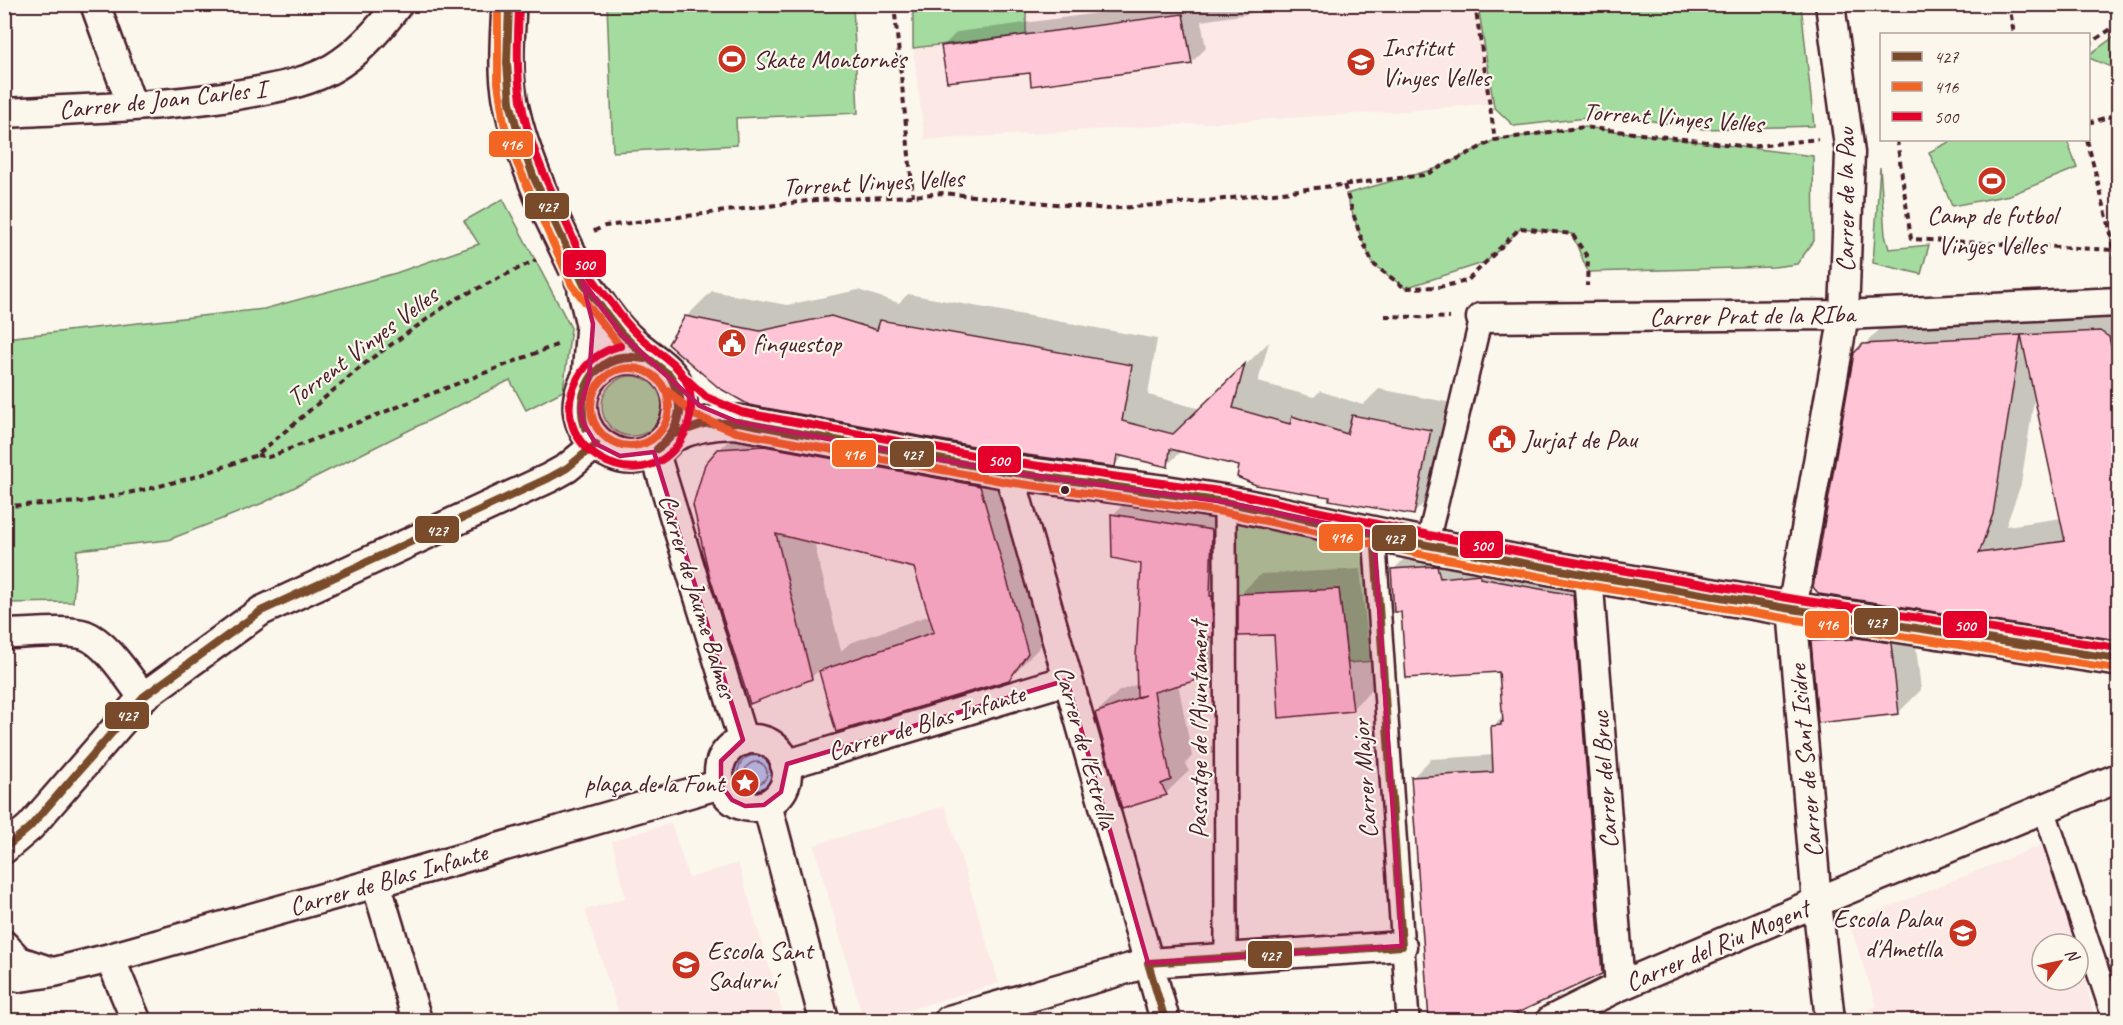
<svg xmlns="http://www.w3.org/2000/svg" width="2123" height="1025" font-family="Caveat,sans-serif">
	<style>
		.built { fill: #fce8e5 }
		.green { fill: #a4db9f; stroke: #777d65; stroke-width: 1.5 }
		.water { fill: #b0d5f9; stroke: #878ca7; stroke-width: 1.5 }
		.shadow { fill: #0003; fill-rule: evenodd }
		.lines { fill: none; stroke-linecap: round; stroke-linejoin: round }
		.shore { stroke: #73687d; stroke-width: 1.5 }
		.building { fill: #ffc5d6; stroke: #4a1f2b; stroke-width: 1.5 }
		.pedestrian-casing { stroke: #4a1f2b; stroke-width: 26 }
		.minor-casing { stroke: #4a1f2b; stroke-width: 33 }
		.tertiary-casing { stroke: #4a1f2b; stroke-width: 38 }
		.path { stroke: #4a1f2b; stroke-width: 4; stroke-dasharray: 6 4.5; stroke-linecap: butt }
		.pedestrian { stroke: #fbf7ec; stroke-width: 21 }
		.minor { stroke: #fbf7ec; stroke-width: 28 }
		.tertiary { stroke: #fbf7ec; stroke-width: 33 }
		.tertiary-bridge-casing { stroke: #4a1f2b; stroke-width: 38; stroke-linecap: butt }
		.tertiary-bridge { stroke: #fbf7ec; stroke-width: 33 }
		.bus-1-casing { stroke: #fbf7ec; stroke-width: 12 }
		.bus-2-casing { stroke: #fbf7ec; stroke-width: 12 }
		.bus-3-casing { stroke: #fbf7ec; stroke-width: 12 }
		.bus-1 { stroke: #7a4b2a; stroke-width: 8 }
		.bus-2 { stroke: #f26522; stroke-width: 8 }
		.bus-3 { stroke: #e4002b; stroke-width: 8 }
		.marked { fill: #c2185b; fill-opacity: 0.2; stroke: #c2185b; stroke-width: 4.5; stroke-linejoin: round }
		.bus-dot { fill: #4a1f2b; stroke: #fbf7ec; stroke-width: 2 }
		.labels { text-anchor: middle; stroke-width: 4.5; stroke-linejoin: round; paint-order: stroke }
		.poi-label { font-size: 26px; fill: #4a1f2b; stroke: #fbf7ec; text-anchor: start }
		.street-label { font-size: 26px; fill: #4a1f2b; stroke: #fbf7ec }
		.line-badge { stroke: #fbf7ec; stroke-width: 2 }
		.badge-label { font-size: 16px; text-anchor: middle; font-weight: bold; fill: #fff }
	</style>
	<rect width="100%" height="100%" fill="#fbf7ec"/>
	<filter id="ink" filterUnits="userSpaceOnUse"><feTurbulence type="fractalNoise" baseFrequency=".0167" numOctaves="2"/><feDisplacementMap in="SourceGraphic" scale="12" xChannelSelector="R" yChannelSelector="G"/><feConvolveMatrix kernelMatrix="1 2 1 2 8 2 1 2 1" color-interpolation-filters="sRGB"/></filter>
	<g filter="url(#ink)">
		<!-- built -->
		<path class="built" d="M1799,4L1809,75L1404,111L925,140L913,48L930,47V5Z
			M945,806L999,983L874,1020L861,1011L814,845Z
			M671,823L689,878L738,863L785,1020H621L585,910L626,898L612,841Z
			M2051,841L2076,944H2042V980H2078V951L2095,1020H1862V1013L1877,1006L1849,923Z"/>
		<!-- green -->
		<path class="green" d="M607,5H853L858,113L736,118L737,145L613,152Z
			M913,5H1026V35L913,48Z
			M1478,5H1801L1814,126L1704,129L1613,115L1514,126L1494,107Z
			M2118,34V70L2089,58V55Z
			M1584,127L1813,156L1814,241L1797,264L1774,267L1588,272L1572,234L1521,228L1486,262L1405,288L1373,264L1360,235L1346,194L1438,168L1495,140Z
			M1953,140H2067L2077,168L2010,195L1952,206L1929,152Z
			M1880,167L1885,235L1889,249L1929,245L1921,274L1873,263Z
			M503,199L571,328L563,391L526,410L510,380L263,503L168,540L77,550L73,602L5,603V338L264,309L396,273L479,244L464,221Z
			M602 406a30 30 0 1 1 60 0a30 30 0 1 1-60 0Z
			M1234,514L1366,543L1374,661L1348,663L1339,589L1234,595Z"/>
		<!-- water -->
		<path class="water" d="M732 773a24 24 0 1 1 48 0a24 24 0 1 1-48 0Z"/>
		<!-- shadow -->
		<path class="shadow" d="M1166,4H1314L1201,21L1206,48L1192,62L1032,84L1031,71L943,46L957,32Z
			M858,290L899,303L908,294L1157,339L1148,395L1201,409L1269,342L1258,382L1314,397L1320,391L1363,405L1379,389L1457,404L1440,487L1414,513L1332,496L1241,465L1182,451L1167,465L1125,455L1114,465L686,317L712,291L787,305Z
			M2118,304V639L1819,593L1855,354L1893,316ZM2035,393L2062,518L2006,526L2021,484Z
			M748,421L1008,457L1056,623L1038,649L1008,679L837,730L820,669L811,678L719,450ZM814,542L915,566L930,615L850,643L841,651Z
			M1135,492L1234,508L1223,654L1200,677L1178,683L1192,756L1185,764L1189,771L1166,793L1123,807L1096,713L1119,691L1138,684L1143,563L1113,515Z
			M1411,552L1591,578L1620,954L1602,972L1498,1020H1430L1413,777L1431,759L1494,755L1493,727L1504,715L1500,670L1403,610L1393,570Z
			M1360,569L1373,688L1352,709L1239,595L1261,574Z
			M1835,619L1913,621L1921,690L1898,713L1813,642Z"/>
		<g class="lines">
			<!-- shore -->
			<path class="shore" d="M745 773a11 11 0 1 1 22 0a11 11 0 1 1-22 0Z
				M758,791C722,789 739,739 770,761"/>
		</g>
		<!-- building -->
		<path class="building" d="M1183,14L1192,64L1031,86L1030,73L947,82L941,46Z
			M685,316L760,331L831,316L877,330L880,320L1132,365L1122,421L1173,434L1245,364L1233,408L1290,424L1292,416L1347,434L1352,415L1431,430L1414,515L1329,500L1330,497L1256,485L1237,477L1239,466L1170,449L1168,467L1117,455L1115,467L1012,453L749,405L719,388L668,344Z
			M2100,331L2109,337L2118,378V640L1819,594L1813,587L1816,571L1854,353L1863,344L2021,335L1993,514L1979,553L2065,541L2021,335Z
			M764,446L980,486L1028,653L1009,680L836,732L819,671L934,632L914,568L776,534L812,679L750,704L709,574L693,505L705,464L718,449Z
			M1111,514L1212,530L1210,596H1212L1213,637H1208L1207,669L1201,679L1154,692L1171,780L1161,784L1167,795L1122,809L1095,713L1145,695L1137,697L1136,657L1141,564L1112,558Z
			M1437,566L1440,578L1480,574V578L1573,595L1602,974L1502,1020H1429L1411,777L1493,772L1491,726L1501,725V722H1503L1499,672L1406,678L1401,612H1394L1391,569Z
			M1339,589L1353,711L1279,718L1274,635L1238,636V594Z
			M1851,637L1891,643L1899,714L1818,723L1811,641L1853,639Z"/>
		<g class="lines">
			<!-- pedestrian casing -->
			<g class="pedestrian-casing">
				<path id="pedestrian" d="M1225,502L1226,957
					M1374,533L1408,1020
					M1427,545L1481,318
					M2044,809L2114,1020"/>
			</g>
			<!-- minor casing -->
			<g class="minor-casing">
				<path id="minor" d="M95,4L132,106
					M1830,4L1850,153L1844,315L1792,609L1817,902L1830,1020
					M4,113C89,108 176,107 259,91C284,86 311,81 333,68C360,52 380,29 398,4
					M1481,318L1844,315L2118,302
					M654,450L743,741
					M1009,472L1165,1020
					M1588,575L1620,986
					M4,634C25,634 67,629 85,635C107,643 129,679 143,697
					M719 773a34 34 0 1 1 68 0a34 34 0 1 1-68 0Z
					M785,765L1067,680
					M767,804L824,1020
					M4,849L30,827L143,697L261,611L549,478L567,468L596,444
					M376,883L417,1020
					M4,945L19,961L49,971
					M110,958L136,1020
					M4,974L20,977L54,972L110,958L376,883L721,784
					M949,1020L1148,963L1402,946
					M1551,1020L1620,986L1817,902L2118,778"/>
			</g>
			<!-- tertiary casing -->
			<g class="tertiary-casing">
				<path id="tertiary" d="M509,4C508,31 505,57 508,84C512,123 527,159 541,195
					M582,280C595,298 607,319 623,335C637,351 668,367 676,385C693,424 654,471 613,453C552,426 583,339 650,360
					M585,291L593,324L589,378
					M672,435C694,425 714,421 738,422L1009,472L1162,492L1225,502L1427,545L1588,575L1792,609L2118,659"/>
			</g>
			<!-- path -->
			<path class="path" d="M894,4L913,196
				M1475,4L1495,140
				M2009,4L2014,34
				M2088,45L2118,24
				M2088,123L2118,114
				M1897,140L1911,239L2113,250
				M2087,140L2110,229L2116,270
				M1344,185L1360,235L1373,264L1405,288L1439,287L1467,281L1520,228L1572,234L1588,258L1587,286
				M594,231L605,226L816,200L913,196L942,193L1107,209L1207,201L1425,175L1495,140L1584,127L1749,147L1818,139
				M1385,316L1450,318
				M257,455L269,457L559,344
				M4,506L82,502L148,489L198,476L257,455L368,361L454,300L536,260"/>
			<!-- pedestrian -->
			<use href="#pedestrian" class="pedestrian"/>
			<!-- minor -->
			<use href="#minor" class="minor"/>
			<!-- tertiary -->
			<use href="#tertiary" class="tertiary"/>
			<!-- tertiary-bridge casing -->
			<g class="tertiary-bridge-casing">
				<path id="tertiary-bridge" d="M541,195L576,268"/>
			</g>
			<!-- tertiary-bridge -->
			<use href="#tertiary-bridge" class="tertiary-bridge"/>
			<!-- bus-1 casing -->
			<g class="bus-1-casing">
				<path id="bus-1" d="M509,4L507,63L510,102L520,140L534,178L584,285L621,333L645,356L667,373
					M593,374C610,357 621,353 644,359
					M593,374C610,360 623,356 644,359
					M585,428C579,407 581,392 593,374
					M585,428C580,407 583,393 593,374
					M672,435L704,424L738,422L1009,472L1225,502L1427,545L1588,575L1792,609L2118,659
					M657,449C682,427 685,403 669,374
					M657,449C682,433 689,398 669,374
					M4,849L30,827L143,697L261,611L549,478L567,468L596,444
					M1165,1020L1148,963L1402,946L1374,533"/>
			</g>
			<!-- bus-2 casing -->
			<g class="bus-2-casing">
				<path id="bus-2" d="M498,4V83L504,123L517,163L572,285L620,346
					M591 407a39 39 0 1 1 78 0a39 39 0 1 1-78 0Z
					M667,390L694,415L736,432L1007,482L1223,512L1425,555L1586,585L1790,619L2116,669"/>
			</g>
			<!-- bus-3 casing -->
			<g class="bus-3-casing">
				<path id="bus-3" d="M519,4C518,36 516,68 521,100C528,144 549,186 568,227C575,243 582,261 591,276C599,289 610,300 618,312C628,326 640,338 653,348C665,358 678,365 685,379C695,398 692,422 681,440C641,504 540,446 578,378C588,360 601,351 620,346
					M681,374L706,397L741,412L1011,462L1227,492L1429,535L1590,565L1794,599L2118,648"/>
			</g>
			<!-- bus-1 -->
			<use href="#bus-1" class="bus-1"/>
			<!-- bus-2 -->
			<use href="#bus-2" class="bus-2"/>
			<!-- bus-3 -->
			<use href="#bus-3" class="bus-3"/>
		</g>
	</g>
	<!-- marked area -->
	<path class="marked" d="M582,280L622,335L700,406L738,422L1009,472L1225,502L1374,533L1402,946L1148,963L1067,680L787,764L781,792L764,805L745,806L732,800L721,785V761L743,740L654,452L620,456L596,444L582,421L580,407L589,378L593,324Z"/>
	<!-- icons -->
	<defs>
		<g id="stadium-disc" transform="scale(1.5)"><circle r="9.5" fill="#c8321e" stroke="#fbf7ec"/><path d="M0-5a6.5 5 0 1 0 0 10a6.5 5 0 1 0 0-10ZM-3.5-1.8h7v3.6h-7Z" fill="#fff"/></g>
		<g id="school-disc" transform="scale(1.5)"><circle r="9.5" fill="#c8321e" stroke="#fbf7ec"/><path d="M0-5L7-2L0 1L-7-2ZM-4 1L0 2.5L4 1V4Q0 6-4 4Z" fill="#fff"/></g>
		<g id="civic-disc" transform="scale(1.5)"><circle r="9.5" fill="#c8321e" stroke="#fbf7ec"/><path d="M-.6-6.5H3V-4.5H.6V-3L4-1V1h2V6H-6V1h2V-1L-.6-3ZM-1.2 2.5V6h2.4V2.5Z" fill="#fff"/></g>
		<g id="sight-disc" transform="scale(1.5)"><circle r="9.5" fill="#c8321e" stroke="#fbf7ec"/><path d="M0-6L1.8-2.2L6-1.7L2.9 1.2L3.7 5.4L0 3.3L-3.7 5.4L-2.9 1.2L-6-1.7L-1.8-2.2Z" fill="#fff"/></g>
	</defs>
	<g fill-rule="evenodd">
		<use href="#stadium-disc" x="732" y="59"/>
		<use href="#school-disc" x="1361" y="62"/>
		<use href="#stadium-disc" x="1992" y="181"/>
		<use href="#civic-disc" x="732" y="343"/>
		<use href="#civic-disc" x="1502" y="439"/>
		<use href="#sight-disc" x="745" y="783"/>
		<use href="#school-disc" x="1963" y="933"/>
		<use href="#school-disc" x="686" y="965"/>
	</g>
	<!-- markers -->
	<circle class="bus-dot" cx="1065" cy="490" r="5"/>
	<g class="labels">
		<!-- poi labels -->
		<g class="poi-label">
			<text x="1382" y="56">Institut<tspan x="1382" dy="30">Vinyes Velles</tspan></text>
			<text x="753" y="68">Skate Montornès</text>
			<text x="1992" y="224" text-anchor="middle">Camp de futbol<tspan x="1992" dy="30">Vinyes Velles</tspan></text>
			<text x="753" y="352">finquestop</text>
			<text x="1523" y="448">Jurjat de Pau</text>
			<text x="724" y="792" text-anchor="end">plaça de la Font</text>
			<text x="1942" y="927" text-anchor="end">Escola Palau<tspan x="1942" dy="30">d'Ametlla</tspan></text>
			<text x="707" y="959">Escola Sant<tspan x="707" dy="30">Sadurní</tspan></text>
		</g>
		<!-- street labels -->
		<g class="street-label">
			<text transform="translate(162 99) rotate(-6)" y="9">Carrer de Joan Carles I</text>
			<text transform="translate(1673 117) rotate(4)" y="9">Torrent Vinyes Velles</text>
			<text transform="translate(873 182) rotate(-3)" y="9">Torrent Vinyes Velles</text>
			<text transform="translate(1845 200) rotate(-90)" y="9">Carrer de la Pau</text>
			<text transform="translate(1752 315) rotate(-1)" y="9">Carrer Prat de la RIba</text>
			<text transform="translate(362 346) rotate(-37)" y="9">Torrent Vinyes Velles</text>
			<text transform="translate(698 596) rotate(73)" y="9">Carrer de Jaume Balmes</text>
			<text transform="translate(926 722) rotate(-17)" y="9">Carrer de Blas Infante</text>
			<text transform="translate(1198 730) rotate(-90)" y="9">Passatge de l'Ajuntament</text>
			<text transform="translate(1086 747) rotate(74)" y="9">Carrer de l'Estrella</text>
			<text transform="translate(1805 761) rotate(-95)" y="9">Carrer de Sant Isidre</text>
			<text transform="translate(1364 779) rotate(-94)" y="9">Carrer Major</text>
			<text transform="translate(1604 780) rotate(-94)" y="9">Carrer del Bruc</text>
			<text transform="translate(388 879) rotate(-16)" y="9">Carrer de Blas Infante</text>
			<text transform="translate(1717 945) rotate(-23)" y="9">Carrer del Riu Mogent</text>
		</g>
	</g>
	<g class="line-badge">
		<rect x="488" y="130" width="46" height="28" rx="6" fill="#f26522"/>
		<rect x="524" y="192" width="46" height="28" rx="6" fill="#7a4b2a"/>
		<rect x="562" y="249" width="45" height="29" rx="6" fill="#e4002b"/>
		<rect x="831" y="439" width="46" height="29" rx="6" fill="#f26522"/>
		<rect x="889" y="440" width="46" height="28" rx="6" fill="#7a4b2a"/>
		<rect x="977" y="445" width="45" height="29" rx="6" fill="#e4002b"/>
		<rect x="414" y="515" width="46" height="29" rx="6" fill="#7a4b2a"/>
		<rect x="1318" y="523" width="46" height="29" rx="6" fill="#f26522"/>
		<rect x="1371" y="524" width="46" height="28" rx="6" fill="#7a4b2a"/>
		<rect x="1459" y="530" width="45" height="29" rx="6" fill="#e4002b"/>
		<rect x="1853" y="607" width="46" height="29" rx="6" fill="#7a4b2a"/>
		<rect x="1804" y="610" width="46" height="29" rx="6" fill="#f26522"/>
		<rect x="1942" y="610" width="46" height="29" rx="6" fill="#e4002b"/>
		<rect x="104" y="701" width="46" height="29" rx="6" fill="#7a4b2a"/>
		<rect x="1247" y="940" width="46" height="29" rx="6" fill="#7a4b2a"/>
	</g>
	<g class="badge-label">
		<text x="511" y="150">416</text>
		<text x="547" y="212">427</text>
		<text x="584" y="270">500</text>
		<text x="854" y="460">416</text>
		<text x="912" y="460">427</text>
		<text x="999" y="466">500</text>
		<text x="437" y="536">427</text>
		<text x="1341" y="543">416</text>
		<text x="1394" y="544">427</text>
		<text x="1482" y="551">500</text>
		<text x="1876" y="628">427</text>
		<text x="1827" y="630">416</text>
		<text x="1965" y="631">500</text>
		<text x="127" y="721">427</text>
		<text x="1270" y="961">427</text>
	</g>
	<!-- margin -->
	<rect width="2123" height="1025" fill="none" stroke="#fbf7ec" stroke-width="24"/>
	<rect x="12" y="12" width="2099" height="1001" fill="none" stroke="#4a1f2b" stroke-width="2" filter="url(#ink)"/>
	<!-- legend -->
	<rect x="1880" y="33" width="210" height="108" fill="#fbf7ec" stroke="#b4a19f" stroke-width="1.5"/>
	<rect x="1892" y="52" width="30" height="9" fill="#7a4b2a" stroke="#b4a19f" stroke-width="1.5"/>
	<text x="1934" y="63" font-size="18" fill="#4a1f2b">427</text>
	<rect x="1892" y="82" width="30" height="9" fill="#f26522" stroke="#b4a19f" stroke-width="1.5"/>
	<text x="1934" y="93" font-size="18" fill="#4a1f2b">416</text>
	<rect x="1892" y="112" width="30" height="9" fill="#e4002b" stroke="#b4a19f" stroke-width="1.5"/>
	<text x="1934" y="123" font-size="18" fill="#4a1f2b">500</text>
	<!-- north arrow -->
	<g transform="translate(2060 962) rotate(57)"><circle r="28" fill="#fbf7ec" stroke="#b4a19f" stroke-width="1.5"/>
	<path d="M0-4.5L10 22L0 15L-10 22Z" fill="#c8321e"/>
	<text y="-9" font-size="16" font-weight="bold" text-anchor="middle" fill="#4a1f2b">N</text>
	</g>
</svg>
